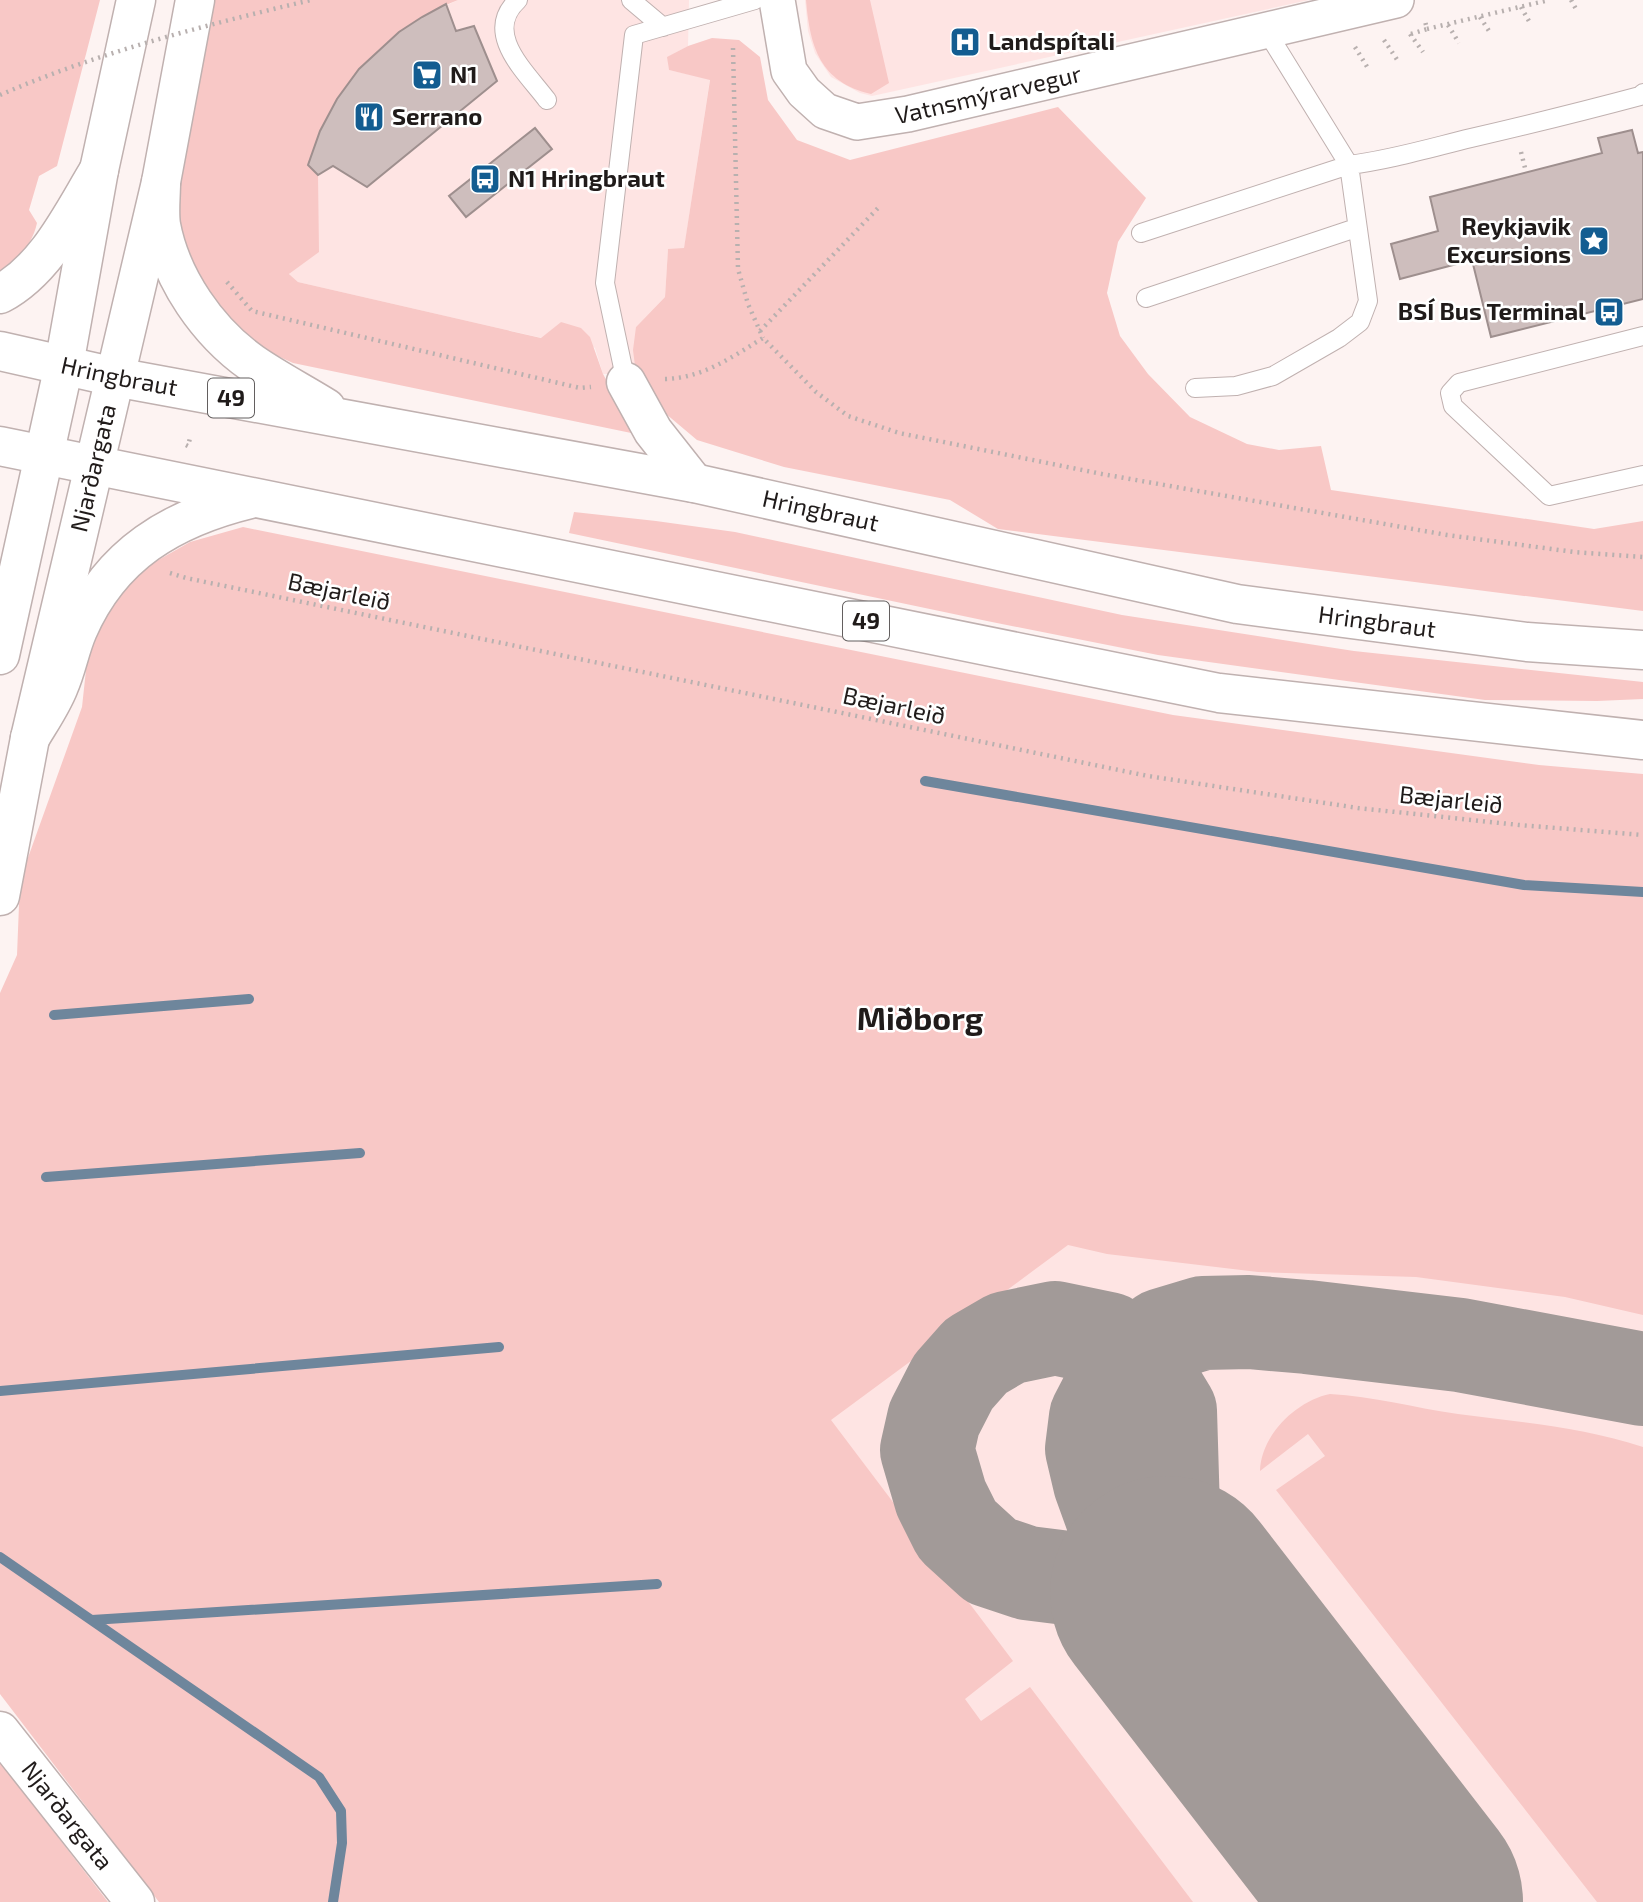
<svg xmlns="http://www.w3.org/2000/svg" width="1643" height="1902" font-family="'Exo 2',sans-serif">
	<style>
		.built { fill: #fee4e3 }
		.green { fill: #f8c8c6 }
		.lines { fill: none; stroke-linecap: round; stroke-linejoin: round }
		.stream { stroke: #6e869c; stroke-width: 10 }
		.taxiway { stroke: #a29a98; stroke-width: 94 }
		.runway { stroke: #a29a98; stroke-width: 234 }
		.building { fill: #cebebd; stroke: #9e8f8e; stroke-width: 2 }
		.service-casing { stroke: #c0b1b0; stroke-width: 20 }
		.minor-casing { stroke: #c0b1b0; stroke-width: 38 }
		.secondary-casing { stroke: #c0b1b0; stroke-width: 41 }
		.primary-casing { stroke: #c0b1b0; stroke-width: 41 }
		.path { stroke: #b8b0af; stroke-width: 4.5; stroke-dasharray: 2 5; stroke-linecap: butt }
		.service { stroke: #fff; stroke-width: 18 }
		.minor { stroke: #fff; stroke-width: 35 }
		.secondary { stroke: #fff; stroke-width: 38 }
		.primary { stroke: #fff; stroke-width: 38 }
		.path-bridge { stroke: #b8b0af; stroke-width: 4.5; stroke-dasharray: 2 5; stroke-linecap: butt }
		.labels { text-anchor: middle; stroke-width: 5; stroke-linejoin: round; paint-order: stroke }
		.shield { fill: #fff; stroke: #635f5f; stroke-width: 2 }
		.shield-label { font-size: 23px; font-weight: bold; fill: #201b1a }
		.poi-label { font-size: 24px; font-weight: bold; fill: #201b1a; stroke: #fff; text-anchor: start }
		.street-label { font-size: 24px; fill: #201b1a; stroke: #fff }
		.district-label { font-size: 32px; font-weight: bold; fill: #201b1a; stroke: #fff }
	</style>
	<rect width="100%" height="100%" fill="#fdf3f2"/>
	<!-- built -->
	<path class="built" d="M458,0H689L688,46L668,57L669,70L710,79L684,249H668L665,297L636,327V374H603L595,348L561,322L542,338L298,282L289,274L319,251L308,165L320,131L359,69L378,50L422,17Z
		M805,0H1309L872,96L860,93L831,77L815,53L808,31Z
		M1643,851V1902H193L0,1110Z"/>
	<!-- green -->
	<path class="green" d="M0,0H100L57,166L39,176L29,210L37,223C32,246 17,259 0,274Z
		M208,0H458C382,29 335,90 308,164L318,175L319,252L289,274L298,282L541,338L561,322L581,328L590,337L603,374L636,434L293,363L238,338L180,249L171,188Z
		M806,0H870L889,83L871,94C820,82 810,47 806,0Z
		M712,38L739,40L760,57L768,100L797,140L850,160L1058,107L1146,198L1118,242L1107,293L1120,336L1148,374L1190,417L1247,444L1279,450L1321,446L1331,490L1594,529L1643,521V611L998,529L950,500L784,467L697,440L653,403L636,374L633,350L636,327L665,297L668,249L684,248L710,80L669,70L667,57L688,46Z
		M574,512L656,521L735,532L1122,615L1354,651L1643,682V699L1597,701L1485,700L1158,655L987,621L569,533Z
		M243,527L1173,715L1539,765L1643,774V1315L1565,1297L1416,1277L1258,1272L1107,1254L1068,1245L831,1420L1013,1661L965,1699L981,1721L1030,1687L1193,1902H159L0,1694V993L17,955L20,880L82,707L90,633L132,575L190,542Z
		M1330,1394C1373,1396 1415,1408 1458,1414C1520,1422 1583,1427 1643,1447V1902H1597L1276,1490L1325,1456L1308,1434L1260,1471C1261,1435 1296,1401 1330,1394Z
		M0,1762L108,1902H0Z"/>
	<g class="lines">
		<!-- stream -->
		<path class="stream" d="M925,781L1524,885L1643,892
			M54,1015L249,999
			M46,1177L360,1153
			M0,1391L499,1347
			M0,1557L319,1777L341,1811L342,1843L333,1902
			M92,1620L657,1584"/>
		<!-- taxiway -->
		<path class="taxiway" d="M1167,1593L1113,1519L1100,1483L1092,1449L1096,1417L1124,1363L1163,1335L1203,1323L1249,1322L1307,1327L1460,1345L1643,1379
			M1225,1665L1181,1631L1125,1599L1083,1580L1027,1573L991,1561L957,1530L941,1498L927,1450L934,1419L953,1382L976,1356L1007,1338L1055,1328L1108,1339L1144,1368L1170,1411L1174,1543L1196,1616L1225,1665L1231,1676"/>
		<!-- runway -->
		<path class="runway" d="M1167,1593L1406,1902"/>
	</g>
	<!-- building -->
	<path class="building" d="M446,4L456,31L474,26L497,81L367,187L333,166L318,175L308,165L320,131L337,99L359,69L399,32L422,17Z
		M535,128L552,149L466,217L449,196Z
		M1632,130L1638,153L1643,152V299L1491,337L1472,260L1400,279L1391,244L1438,231L1430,197L1602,153L1598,138Z"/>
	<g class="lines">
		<!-- service casing -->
		<g class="service-casing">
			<path id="service" d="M518,0C482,33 526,72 547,100
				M631,0L663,27
				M1267,32L1349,165C1390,160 1430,148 1471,138C1527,125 1584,111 1640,96L1643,93
				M1141,233L1349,165L1368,301L1360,322L1339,338L1273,376L1236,386L1195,388
				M1146,298L1356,228
				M1643,336L1459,383L1450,393L1453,406L1549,496L1643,475
				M626,382L605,283L634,35L755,0"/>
		</g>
		<!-- minor casing -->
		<g class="minor-casing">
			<g id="minor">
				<path id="s1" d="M777,0L789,71L804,92L825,111L857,122L908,114L1396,0"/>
			</g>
		</g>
		<!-- secondary casing -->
		<g class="secondary-casing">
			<g id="secondary">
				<path d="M0,655L64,365L99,170L136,0"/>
				<path id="s2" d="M0,896L30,738L161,182L195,0"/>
				<path id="s3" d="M0,1731L135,1902"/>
			</g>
		</g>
		<!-- primary casing -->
		<g class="primary-casing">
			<g id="primary">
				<path d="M161,182C161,196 159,212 161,225C171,279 208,332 252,363C275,379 302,393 326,408"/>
				<path d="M0,294C47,269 72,214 99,170"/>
				<path id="s4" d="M0,351L115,377L694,483L1237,604L1527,642L1643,650"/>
				<path d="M626,382L653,431L694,483"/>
				<path d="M0,446L1219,693L1643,740"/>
				<path d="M30,738C40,721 52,704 59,686C67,668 70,648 78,630C111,554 172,518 250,499"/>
			</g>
		</g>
		<!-- path -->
		<path class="path" d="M1571,0L1576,9
			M1521,7L1530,23
			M1480,17L1491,34
			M1448,25L1459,43
			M1427,29L1549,0
			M1410,34L1423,52
			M1411,34L1427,29L1425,21
			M1384,40L1398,61
			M1355,47L1369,70
			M733,48L738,269L748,304L763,338
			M1521,152L1526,172
			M227,282L252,311L580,388L591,387
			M760,331L879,207
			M665,379C703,378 732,357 763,338L816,392L848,416L899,433L1102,474L1447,535L1574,552L1643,557
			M186,445L188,446L190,438
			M170,573L186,578L1148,776L1358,808L1519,825L1643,835"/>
		<!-- service -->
		<use href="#service" class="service"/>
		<!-- minor -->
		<use href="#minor" class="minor"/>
		<!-- secondary -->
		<use href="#secondary" class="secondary"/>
		<!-- primary -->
		<use href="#primary" class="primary"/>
		<!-- path-bridge -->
		<path class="path-bridge" d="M0,95C99,52 206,25 311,0"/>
	</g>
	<!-- icons -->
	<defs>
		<g id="hospital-square" transform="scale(1.575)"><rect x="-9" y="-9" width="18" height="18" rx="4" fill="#135d91" stroke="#fff"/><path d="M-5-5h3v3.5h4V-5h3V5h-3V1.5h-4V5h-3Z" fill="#fff"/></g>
		<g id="supermarket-square" transform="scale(1.575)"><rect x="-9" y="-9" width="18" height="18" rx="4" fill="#135d91" stroke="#fff"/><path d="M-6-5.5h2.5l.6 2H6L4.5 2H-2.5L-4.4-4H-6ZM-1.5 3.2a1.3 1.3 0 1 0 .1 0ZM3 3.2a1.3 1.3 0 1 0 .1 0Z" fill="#fff"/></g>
		<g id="restaurant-square" transform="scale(1.575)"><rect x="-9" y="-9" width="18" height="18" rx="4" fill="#135d91" stroke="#fff"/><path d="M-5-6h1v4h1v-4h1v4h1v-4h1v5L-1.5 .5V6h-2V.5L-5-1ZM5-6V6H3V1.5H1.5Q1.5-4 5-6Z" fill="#fff"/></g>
		<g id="bus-square" transform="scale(1.575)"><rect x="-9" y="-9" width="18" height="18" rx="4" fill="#135d91" stroke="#fff"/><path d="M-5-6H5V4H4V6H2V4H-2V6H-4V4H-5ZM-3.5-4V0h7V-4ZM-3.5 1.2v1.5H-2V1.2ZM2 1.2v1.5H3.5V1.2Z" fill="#fff"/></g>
		<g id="sight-square" transform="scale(1.575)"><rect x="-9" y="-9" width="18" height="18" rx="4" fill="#135d91" stroke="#fff"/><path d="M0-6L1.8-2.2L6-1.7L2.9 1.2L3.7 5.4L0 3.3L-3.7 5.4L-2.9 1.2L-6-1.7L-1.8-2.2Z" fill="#fff"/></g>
	</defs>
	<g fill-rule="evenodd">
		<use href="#hospital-square" x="965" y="42"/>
		<use href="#supermarket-square" x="427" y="75"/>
		<use href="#restaurant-square" x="369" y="117"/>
		<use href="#bus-square" x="485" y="179"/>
		<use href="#sight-square" x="1594" y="241"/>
		<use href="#bus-square" x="1609" y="312"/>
	</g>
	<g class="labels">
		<!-- shield labels -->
		<g class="shield">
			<rect x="208" y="378.5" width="46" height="39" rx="5"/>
			<rect x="843" y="601.5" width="46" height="39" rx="5"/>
		</g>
		<g class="shield-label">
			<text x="231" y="406">49</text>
			<text x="866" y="629">49</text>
		</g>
		<!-- poi labels -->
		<g class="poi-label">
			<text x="988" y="50">Landspítali</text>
			<text x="450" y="83">N1</text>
			<text x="392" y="125">Serrano</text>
			<text x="508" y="187">N1 Hringbraut</text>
			<text x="1571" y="235" text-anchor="end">Reykjavik<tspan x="1571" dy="28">Excursions</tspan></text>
			<text x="1586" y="320" text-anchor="end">BSÍ Bus Terminal</text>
		</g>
		<!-- street labels -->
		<g class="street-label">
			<text dy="8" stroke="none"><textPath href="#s1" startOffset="294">Vatnsmýrarvegur</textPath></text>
			<text dy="8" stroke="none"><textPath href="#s4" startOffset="122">Hringbraut</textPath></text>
			<text dy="8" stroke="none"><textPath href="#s2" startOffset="438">Njarðargata</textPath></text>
			<text dy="8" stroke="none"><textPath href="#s4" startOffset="836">Hringbraut</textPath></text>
			<text transform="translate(339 592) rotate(12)" y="8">Bæjarleið</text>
			<text dy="8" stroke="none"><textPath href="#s4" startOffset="1404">Hringbraut</textPath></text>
			<text transform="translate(894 706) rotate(12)" y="8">Bæjarleið</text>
			<text transform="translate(1451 800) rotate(6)" y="8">Bæjarleið</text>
			<text dy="8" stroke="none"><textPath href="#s3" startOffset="108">Njarðargata</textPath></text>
		</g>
		<!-- district labels -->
		<g class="district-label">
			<text x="920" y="1030">Miðborg</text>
		</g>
	</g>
</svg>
